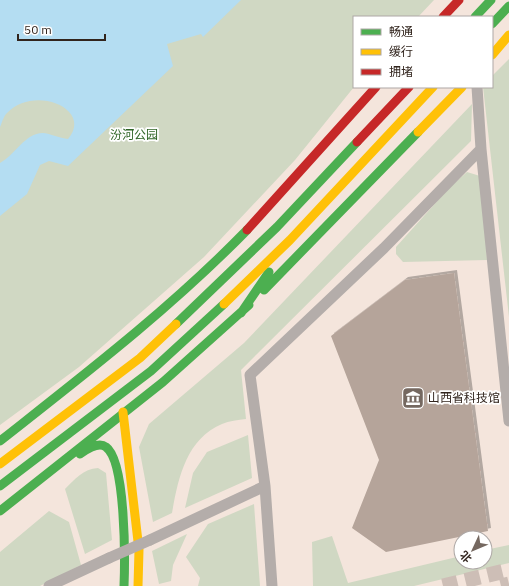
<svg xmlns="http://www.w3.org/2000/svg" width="509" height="586" font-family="'IBM Plex Sans','Noto Sans SC',sans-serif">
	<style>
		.green { fill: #d0d8c3 }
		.water { fill: #b4ddf2 }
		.building { fill: #b5a49a; filter: url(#shadow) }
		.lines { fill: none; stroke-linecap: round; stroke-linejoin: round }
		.secondary-tunnel { stroke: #cdbeb6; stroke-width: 15; stroke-dasharray: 15 8; stroke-linecap: butt }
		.street { stroke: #b4adaa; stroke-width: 11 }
		.fast { stroke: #4caf50; stroke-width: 9 }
		.slow { stroke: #ffc107; stroke-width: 9 }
		.jam { stroke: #c62828; stroke-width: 9 }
		.street-bridge { stroke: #b4adaa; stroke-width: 11 }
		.labels { text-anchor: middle; stroke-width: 3.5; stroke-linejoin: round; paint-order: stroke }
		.park-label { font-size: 12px; fill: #2e6425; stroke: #fff }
		.poi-label { font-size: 12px; fill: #31241d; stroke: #fff; text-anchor: start }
	</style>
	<defs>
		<filter id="shadow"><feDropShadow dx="3" dy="-3" stdDeviation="0" flood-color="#0004"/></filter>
	</defs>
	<rect width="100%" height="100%" fill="#f4e5dc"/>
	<!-- green -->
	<path class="green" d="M0,0H434L418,17H354V87L295,160L204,257L79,367L0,425Z
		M509,59V317L483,87H492V76Z
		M472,104L471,141L241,370L246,419C238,420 229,421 222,424C186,439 178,479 172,513L153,522L139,447L149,424L244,343Z
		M467,172L480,176L482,179L487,260L403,262L396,254V247L450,187Z
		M248,435L252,478L185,508L193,473L207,452Z
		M98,468L106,473L112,540L85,554L65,489C75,479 83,469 98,468Z
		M254,504L260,586H198L200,578L186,557L208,524Z
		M49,511L69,522L81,565L40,586H0V552Z
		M187,534L173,565L171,581L159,584L152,551Z
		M332,536L348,583L461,556V562H485V550L509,545V563L414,586H313L312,542Z"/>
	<!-- water -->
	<path class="water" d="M0,0H241L203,37L201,34L167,44L173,66L68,166L49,161L40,165L27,194L0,216V163C15,155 25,133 43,133C48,133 60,138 68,139C94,109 34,84 7,113C3,117 2,123 0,127Z"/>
	<!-- building -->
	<path class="building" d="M454,273L488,531L386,552L352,528L379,460L331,336L405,280Z"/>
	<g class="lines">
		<!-- secondary-tunnel -->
		<path class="secondary-tunnel" d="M443,586L509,570
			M501,586L509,584"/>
		<!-- street -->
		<path class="street" d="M477,87L481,149L509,421
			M150,540L265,486
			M49,586L109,558
			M272,586L265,486L250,375L384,248L481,149"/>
		<!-- fast -->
		<path class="fast" d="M475,17L491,0
			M492,24L509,6
			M264,290L418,132
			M241,313L269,272
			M176,324L277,227L357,142
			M0,441C85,374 171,308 247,230
			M80,454C86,450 98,441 106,447C126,461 125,561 124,586
			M0,486L151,371L224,304
			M0,511L163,382L249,305"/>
		<!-- slow -->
		<path class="slow" d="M492,55L509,35
			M418,132L462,87
			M224,304L290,240L433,87
			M123,412L139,550L138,586
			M0,464L140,358L176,324"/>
		<!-- jam -->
		<path class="jam" d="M443,17L459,0
			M357,142L409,87
			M247,230L376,87"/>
		<!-- street-bridge -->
		<path class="street-bridge" d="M109,558L150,540"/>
	</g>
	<!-- icons -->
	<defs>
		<g id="museum-square" transform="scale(1.15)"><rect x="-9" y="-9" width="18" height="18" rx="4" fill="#756860" stroke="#fff"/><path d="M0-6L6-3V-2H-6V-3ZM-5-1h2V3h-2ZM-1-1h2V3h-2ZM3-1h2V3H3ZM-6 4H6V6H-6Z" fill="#fff"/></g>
	</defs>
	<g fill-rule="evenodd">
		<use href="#museum-square" x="413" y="398"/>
	</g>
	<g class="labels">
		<!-- park labels -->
		<g class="park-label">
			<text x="134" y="139">汾河公园</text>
		</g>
		<!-- poi labels -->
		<g class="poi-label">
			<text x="428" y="402">山西省科技馆</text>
		</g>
	</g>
	<!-- legend -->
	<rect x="353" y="16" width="140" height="72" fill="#ffffff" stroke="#ada7a5"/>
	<rect x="361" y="29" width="20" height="6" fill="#4caf50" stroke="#ada7a5"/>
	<text x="389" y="36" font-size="12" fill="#31241d">畅通</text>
	<rect x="361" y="49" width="20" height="6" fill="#ffc107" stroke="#ada7a5"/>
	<text x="389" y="56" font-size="12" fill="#31241d">缓行</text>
	<rect x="361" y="69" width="20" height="6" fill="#c62828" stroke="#ada7a5"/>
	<text x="389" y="76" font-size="12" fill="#31241d">拥堵</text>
	<!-- north arrow -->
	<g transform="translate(473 550) rotate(226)"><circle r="19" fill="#ffffff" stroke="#ada7a5"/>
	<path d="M0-3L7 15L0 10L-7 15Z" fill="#756860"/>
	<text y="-6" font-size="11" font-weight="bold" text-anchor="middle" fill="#31241d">北</text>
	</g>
	<!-- scale -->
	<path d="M18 34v6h87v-6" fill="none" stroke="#31241d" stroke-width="2"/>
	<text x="24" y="34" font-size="12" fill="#31241d" stroke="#ffffff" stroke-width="3" paint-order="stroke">50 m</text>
</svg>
